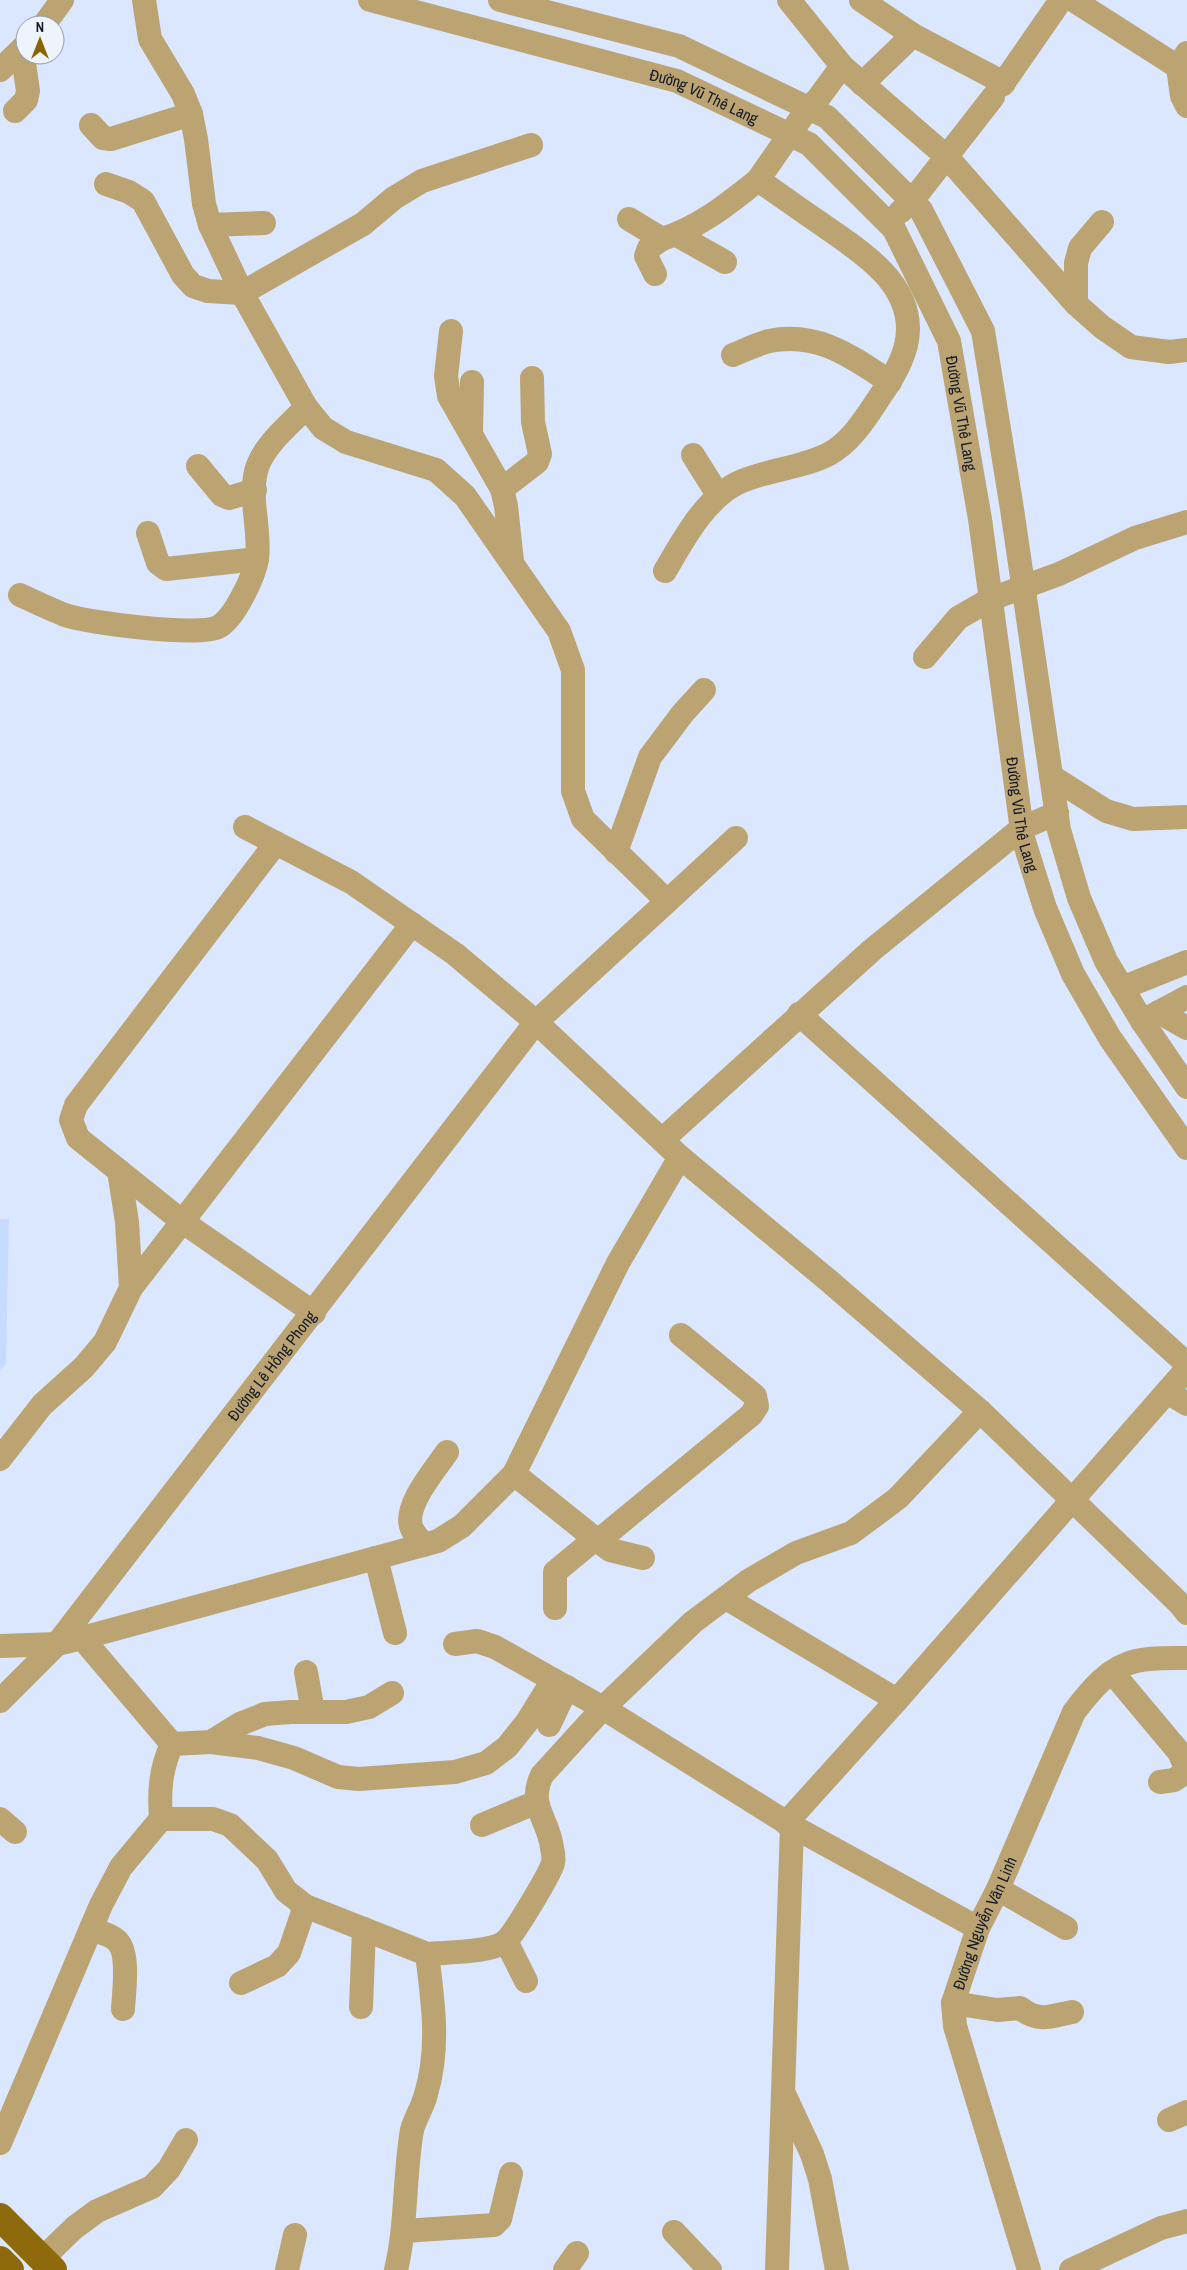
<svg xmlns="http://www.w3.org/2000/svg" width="1187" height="2270" font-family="'Archivo Narrow',sans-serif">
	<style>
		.built { fill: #c7daff }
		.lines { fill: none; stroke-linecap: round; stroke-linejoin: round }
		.minor { stroke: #bca372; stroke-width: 24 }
		.major { stroke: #8f6a0d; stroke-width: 28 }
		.labels { text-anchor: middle; stroke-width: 4.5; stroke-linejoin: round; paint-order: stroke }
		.street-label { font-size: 16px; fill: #111826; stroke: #eff4fc }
	</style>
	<rect width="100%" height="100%" fill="#dae7ff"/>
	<!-- built -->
	<path class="built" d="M0,1219H9L6,1363L0,1370Z"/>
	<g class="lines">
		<!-- minor -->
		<g class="minor">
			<path d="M144,0L150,39L183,94L191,114L196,139L204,204L210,225L242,293L306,407L323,428L346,442L436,470L465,496L559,631L573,670V791L583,819L667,901"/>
			<path id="s1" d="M370,0L677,81L809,144L894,229L949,341L980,519L1023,838L1045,908L1073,974L1110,1038L1187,1148"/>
			<path d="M500,0L679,46L827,117L921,210L983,331L1012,509L1059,830L1079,898L1106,961L1142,1021L1187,1087"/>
			<path d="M861,0L913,35L1004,83"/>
			<path d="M1073,0L1178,67L1187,53"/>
			<path d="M44,25L62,0"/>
			<path d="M842,66L947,157L1076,304L1102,327L1131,347L1169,352L1187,350"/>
			<path d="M1178,67L1182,96L1187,106"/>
			<path d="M0,70L25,46"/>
			<path d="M862,84L913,35"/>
			<path d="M1002,85L1061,0"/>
			<path d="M15,111L26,100L28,91L22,49"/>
			<path d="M91,125L103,138L111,139L191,114"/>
			<path d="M106,184L129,192L143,201L183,275L193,286L208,291L242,293L363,224L394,198L422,181L531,145"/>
			<path d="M900,212L912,201L993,97"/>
			<path d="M629,219L662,239C699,228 729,203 758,180"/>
			<path d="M210,225L264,223"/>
			<path d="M677,235L725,262"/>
			<path d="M655,274L646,256L649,248L662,239"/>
			<path d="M1076,304V263L1080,248L1102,222"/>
			<path d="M451,331L446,376L449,396L502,489L506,506L512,561"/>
			<path d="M733,355C745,350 757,344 769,341C818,331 852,357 890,382"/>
			<path d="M471,433L472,382"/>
			<path d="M693,455L718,495"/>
			<path d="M198,466L222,495L229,498L255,490"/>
			<path d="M502,489L537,462L540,454L533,422L532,378"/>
			<path d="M148,533L158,563L166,569L257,559"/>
			<path d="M665,571C684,539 706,496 742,481C771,469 802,468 829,454C853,441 868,414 883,392C895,374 908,352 908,329C908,278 856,249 820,223C799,209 779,194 758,180L808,108L817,100L842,66L789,0"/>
			<path d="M20,595C35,602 50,609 65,615C87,623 200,637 218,627C234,619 254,577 257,559C261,529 247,494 258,465C267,442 290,425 306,407"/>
			<path d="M925,657L958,618L991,599L1059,574L1135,538L1187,522"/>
			<path d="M1051,776L1106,811L1133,819L1187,817"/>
			<path d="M245,827L351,882L455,954L536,1022L680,1157L829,1281L980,1411L898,1498L851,1533L796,1553L748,1581L693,1622L603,1708L542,1775C527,1806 549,1819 552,1848C553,1852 554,1858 553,1863C550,1874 514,1934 506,1941C492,1953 446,1952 427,1954"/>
			<path d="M276,843L76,1105L71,1120L78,1138L183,1222L314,1313"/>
			<path d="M616,852L650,757L683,713L704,690"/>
			<path d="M1122,988L1187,962"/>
			<path d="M1159,1012L1187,1028"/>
			<path d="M799,1014L1187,1364"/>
			<path d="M1142,1021L1187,997"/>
			<path d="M662,1140L872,950L1022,828L1057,813"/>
			<path d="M119,1171L127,1222L131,1288"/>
			<path d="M1167,1392L1187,1404"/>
			<path d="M980,1411L1179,1603L1187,1613"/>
			<path d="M0,1459L42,1405L84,1367L105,1342L131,1288L412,924"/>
			<path d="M514,1474L598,1541L751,1415L757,1406L755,1396L681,1335"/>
			<path d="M598,1541L610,1550L643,1558"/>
			<path d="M424,1545C420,1540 415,1535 412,1529C402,1507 435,1470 447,1452"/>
			<path d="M376,1558L395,1633"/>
			<path d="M726,1598L897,1700"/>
			<path d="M555,1608V1572L595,1539"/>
			<path d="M455,1644L477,1641L495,1647L603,1708L792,1826L978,1928"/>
			<path d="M0,1646L57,1644L82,1638L438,1541L462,1526L514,1474L618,1263L680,1157"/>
			<path d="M306,1672L313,1712"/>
			<path d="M1112,1672L1179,1752L1185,1766L1183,1774L1174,1780L1160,1782"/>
			<path id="s2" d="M0,1701L57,1644L536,1022L736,838"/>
			<path d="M549,1725L567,1687"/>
			<path d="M211,1742L258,1748L294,1758L338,1777L359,1779L455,1772L486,1763L507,1747L527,1722L553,1680"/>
			<path d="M172,1744L211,1742L240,1724L265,1714L291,1712H346L369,1707L392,1693"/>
			<path d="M0,1819L15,1832"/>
			<path d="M161,1819H213L230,1825L267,1860L286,1891L305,1906L427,1954C433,2001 440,2048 426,2094C423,2107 415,2118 412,2130C404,2176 407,2224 396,2270"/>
			<path d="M786,1823L897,1700L1187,1369"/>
			<path d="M482,1825L537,1802"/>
			<path d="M998,1889L1066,1928"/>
			<path d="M91,1929C99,1932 110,1934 116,1940C130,1951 124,1991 123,2009"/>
			<path d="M506,1941L526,1981"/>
			<path d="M241,1983L277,1966L289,1953L305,1906"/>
			<path d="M953,2003L997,2010L1020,2008C1039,2023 1051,2016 1072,2012"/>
			<path d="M361,2007L364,1929"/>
			<path d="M785,2096L812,2154L820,2179L837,2270"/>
			<path d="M1169,2120L1187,2112"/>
			<path d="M0,2143L101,1905L121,1867L161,1819C159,1792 160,1770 172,1744L82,1638"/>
			<path d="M404,2231L494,2225L500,2219L511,2174"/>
			<path d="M674,2232L710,2270"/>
			<path d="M42,2259L74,2228L97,2211L152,2187L169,2169L186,2140"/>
			<path d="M287,2270L295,2235"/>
			<path d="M565,2270L577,2253"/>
			<path d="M777,2270L792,1826"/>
			<path id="s3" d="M1029,2270L955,2026L953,2003L978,1928L998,1889L1074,1712C1090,1691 1109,1667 1136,1661C1152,1657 1171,1658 1187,1658"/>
			<path d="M1071,2270L1161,2228L1187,2221"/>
		</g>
		<!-- major -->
		<path class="major" d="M0,2217L53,2270
			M0,2260L10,2270"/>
	</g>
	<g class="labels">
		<!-- street labels -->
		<g class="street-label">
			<text dy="6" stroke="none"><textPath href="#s1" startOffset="348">Đường Vũ Thê Lang</textPath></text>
			<text dy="6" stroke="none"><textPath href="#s1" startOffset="782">Đường Vũ Thê Lang</textPath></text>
			<text dy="6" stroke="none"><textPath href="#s1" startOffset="1188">Đường Vũ Thê Lang</textPath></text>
			<text dy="6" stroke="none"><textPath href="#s2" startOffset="432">Đường Lê Hồng Phong</textPath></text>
			<text dy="6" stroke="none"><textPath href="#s3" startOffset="364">Đường Nguyễn Văn Linh</textPath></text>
		</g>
	</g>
	<!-- north arrow -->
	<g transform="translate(40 40)"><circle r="24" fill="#eff4fc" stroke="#969ca6"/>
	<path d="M0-4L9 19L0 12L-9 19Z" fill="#896502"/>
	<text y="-8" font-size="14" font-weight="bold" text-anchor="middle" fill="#111826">N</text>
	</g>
</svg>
